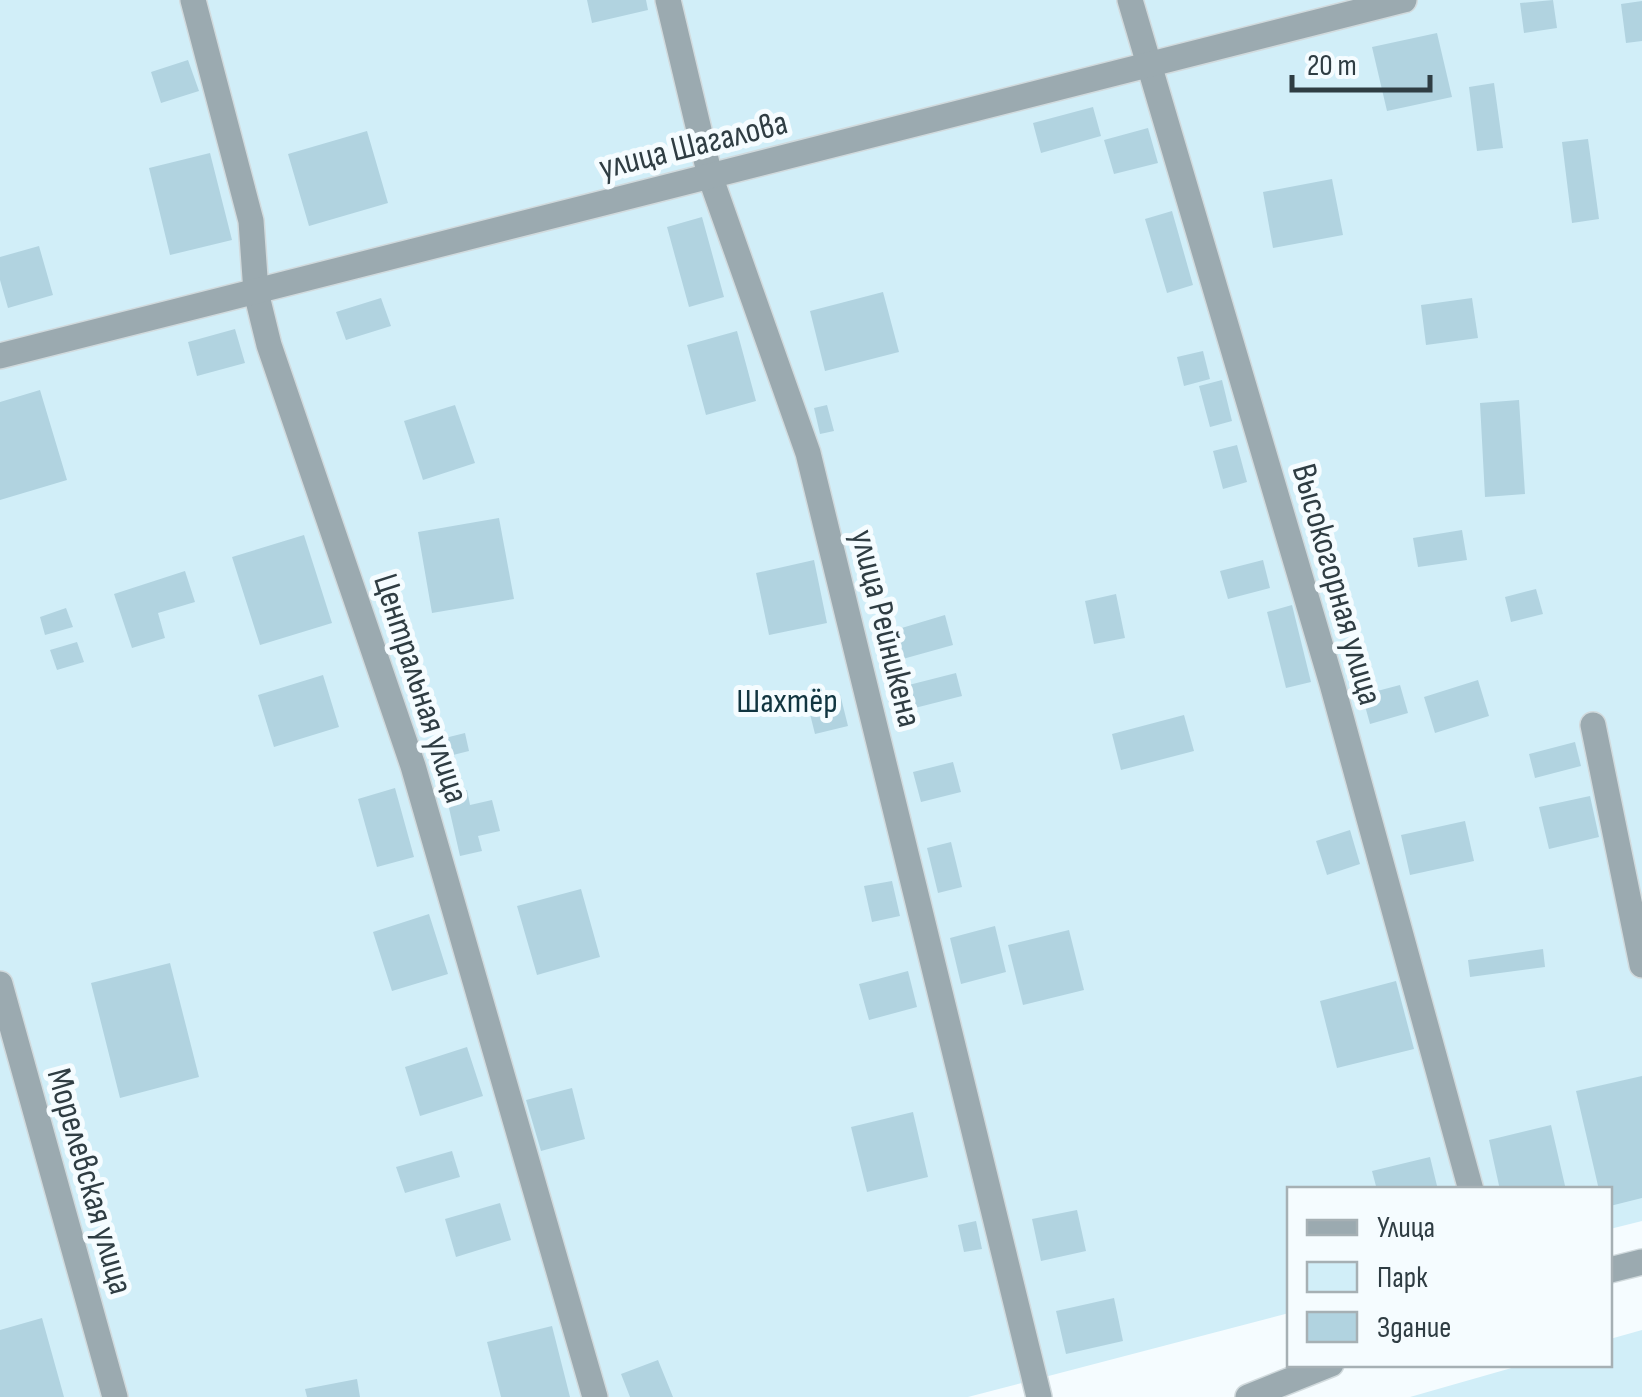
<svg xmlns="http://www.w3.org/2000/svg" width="1642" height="1397" font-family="'Sofia Sans Condensed',sans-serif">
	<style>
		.green { fill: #d1eef8 }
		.building { fill: #b1d3e0 }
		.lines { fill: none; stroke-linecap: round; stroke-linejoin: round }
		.lane-casing { stroke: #d1dadd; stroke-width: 28 }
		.street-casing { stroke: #d1dadd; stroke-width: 28 }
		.lane { stroke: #9baab0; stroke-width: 25 }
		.street { stroke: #9baab0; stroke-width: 25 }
		.labels { text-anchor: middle; stroke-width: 10; stroke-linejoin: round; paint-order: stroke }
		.street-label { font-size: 35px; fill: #2f3d43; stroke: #f5fcff }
		.park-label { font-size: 35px; fill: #113540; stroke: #f5fcff }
	</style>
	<rect width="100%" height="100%" fill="#f5fcff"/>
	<!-- green -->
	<path class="green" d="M0,0H1642V1221L1610,1229V1190H1290L1289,1313L968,1397H0Z
		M1642,1330V1397H1410L1522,1365L1610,1364V1339Z"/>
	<!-- building -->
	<path class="building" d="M587,0H646L648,10L592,23Z
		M1553,0L1557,28L1524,33L1520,3Z
		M1642,1V41L1626,43L1621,4Z
		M1437,33L1452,97L1387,111L1372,47Z
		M188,60L199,91L161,103L151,72Z
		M1494,83L1503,148L1477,151L1469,87Z
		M1093,107L1101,136L1041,153L1033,123Z
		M1148,128L1158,163L1114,174L1104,140Z
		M367,131L388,203L309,226L288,154Z
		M1588,139L1599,219L1572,223L1562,142Z
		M210,153L232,240L170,255L149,168Z
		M1332,179L1343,235L1273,248L1263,192Z
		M1172,211L1193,285L1167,293L1145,219Z
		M702,217L724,297L689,307L667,227Z
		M39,246L53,295L8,308L0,280V257Z
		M883,292L899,352L825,371L810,311Z
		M381,298L391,326L346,340L336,312Z
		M1472,298L1478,338L1426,345L1421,305Z
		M235,329L245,363L197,376L188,342Z
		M737,331L756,401L706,415L687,345Z
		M1203,351L1210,379L1184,386L1177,357Z
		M1222,380L1232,421L1210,427L1199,386Z
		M40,390L67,480L0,500V402Z
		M1519,400L1525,494L1485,497L1480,403Z
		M455,405L475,463L423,480L404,421Z
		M827,405L834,431L820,434L814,408Z
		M1237,445L1247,482L1223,489L1213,451Z
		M499,518L514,599L432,613L418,532Z
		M1462,530L1467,560L1418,567L1413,538Z
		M304,535L332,623L260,645L232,557Z
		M814,560L827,623L769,635L756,573Z
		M1263,560L1270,588L1228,599L1220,571Z
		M185,571L195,602L158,613L165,638L132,648L114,594Z
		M1536,589L1543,614L1511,622L1505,597Z
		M1116,594L1125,638L1094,644L1085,601Z
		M1292,605L1311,682L1286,688L1267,612Z
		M66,608L73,627L45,635L40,617Z
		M945,615L953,645L892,662L885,633Z
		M77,642L84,662L57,670L50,650Z
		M956,673L962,696L903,711L897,688Z
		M323,675L339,727L274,747L258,695Z
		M1478,680L1489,716L1435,733L1424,697Z
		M1400,685L1408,713L1370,724L1362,695Z
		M840,694L848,726L815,734L807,702Z
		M1184,715L1194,751L1121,770L1112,734Z
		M465,733L469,751L429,761L425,743Z
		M1575,742L1581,766L1535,778L1529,754Z
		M953,762L961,792L921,802L913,772Z
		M395,788L414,857L377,867L358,799Z
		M467,790L470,805L492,800L500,831L478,836L482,851L460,856L446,795Z
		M1590,796L1599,837L1549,849L1539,807Z
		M1465,821L1474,861L1410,875L1401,835Z
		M1350,830L1360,864L1327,875L1316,841Z
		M951,842L962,887L938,893L927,848Z
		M892,881L900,916L872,922L864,886Z
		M581,889L600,957L537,975L517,906Z
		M429,914L448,974L392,991L373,932Z
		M995,926L1006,972L961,984L950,938Z
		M1069,930L1084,990L1023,1005L1008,945Z
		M1543,949L1545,967L1470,977L1468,960Z
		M170,963L199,1077L120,1098L91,983Z
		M908,971L917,1007L869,1020L859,984Z
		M1396,981L1414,1049L1337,1068L1320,1001Z
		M467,1047L483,1096L420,1116L405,1067Z
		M1642,1076V1198L1610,1206V1190H1599L1576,1091Z
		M572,1088L585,1139L541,1151L526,1100Z
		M913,1112L928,1177L867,1192L851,1127Z
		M1551,1125L1566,1190H1500L1489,1140Z
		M452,1151L460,1177L405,1193L396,1167Z
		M1430,1157L1438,1190H1377L1372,1171Z
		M500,1203L511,1240L456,1257L445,1219Z
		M1077,1210L1086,1251L1041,1261L1032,1219Z
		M976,1221L982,1249L964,1252L958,1225Z
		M1114,1298L1123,1341L1066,1354L1056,1311Z
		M42,1318L64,1397H0V1330Z
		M552,1326L570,1397H501L487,1342Z
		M658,1360L673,1397H630L621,1374Z
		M357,1379L360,1397H307L305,1389Z"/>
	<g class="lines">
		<!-- lane casing -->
		<g class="lane-casing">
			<path id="lane" d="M193,0L251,221L256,292L269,345L413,766L595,1397
				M668,0L710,176L808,453L1039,1397
				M1130,0L1332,684L1471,1190
				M1593,725L1642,965
				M0,984L115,1397
				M1610,1270L1642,1262
				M1248,1397L1331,1364"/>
		</g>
		<!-- street casing -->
		<g class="street-casing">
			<path id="street" d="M0,356L1404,0"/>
		</g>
		<!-- lane -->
		<use href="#lane" class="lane"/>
		<!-- street -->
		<use href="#street" class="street"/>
	</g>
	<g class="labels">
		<!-- street labels -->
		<g class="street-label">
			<text transform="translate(693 144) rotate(-14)" y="12">улица Шагалова</text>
			<text transform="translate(1338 584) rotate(74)" y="12">Высокогорная улица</text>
			<text transform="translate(887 628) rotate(76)" y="12">улица Рейникена</text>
			<text transform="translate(422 688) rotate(72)" y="12">Центральная улица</text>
			<text transform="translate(91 1181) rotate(74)" y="12">Морелевская улица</text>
		</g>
		<!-- park labels -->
		<g class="park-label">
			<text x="787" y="712">Шахтёр</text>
		</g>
	</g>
	<!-- legend -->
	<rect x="1287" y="1187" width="325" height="180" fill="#f5fcff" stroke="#a6b0b4" stroke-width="2.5"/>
	<rect x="1307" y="1220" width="50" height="15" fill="#9baab0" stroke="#a6b0b4" stroke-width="2.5"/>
	<text x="1377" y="1237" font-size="30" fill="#2f3d43">Улица</text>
	<rect x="1307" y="1262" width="50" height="30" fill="#d1eef8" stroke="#a6b0b4" stroke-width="2.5"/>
	<text x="1377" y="1287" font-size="30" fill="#2f3d43">Парк</text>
	<rect x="1307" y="1312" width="50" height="30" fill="#b1d3e0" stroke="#a6b0b4" stroke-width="2.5"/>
	<text x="1377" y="1337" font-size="30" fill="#2f3d43">Здание</text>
	<!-- scale -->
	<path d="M1292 75v15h138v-15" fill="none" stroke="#2f3d43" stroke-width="5"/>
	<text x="1307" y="75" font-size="30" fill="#2f3d43" stroke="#f5fcff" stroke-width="8" paint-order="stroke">20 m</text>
</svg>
